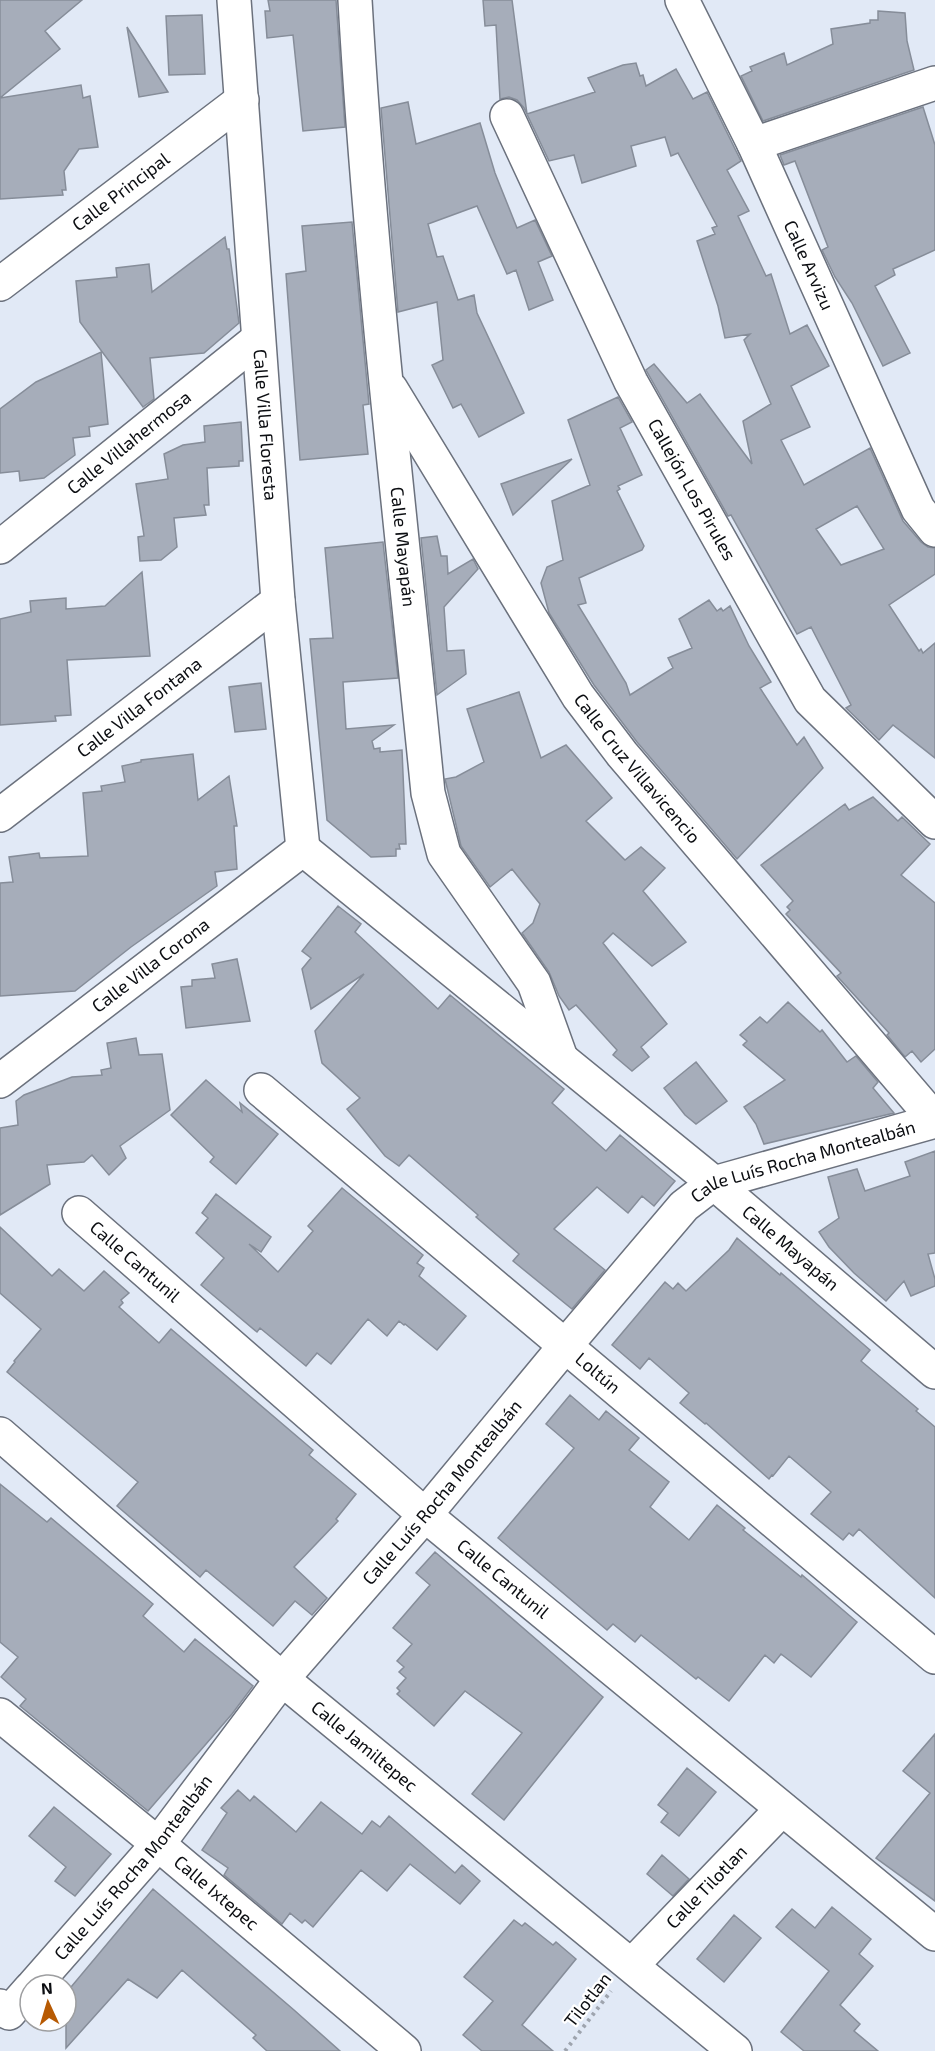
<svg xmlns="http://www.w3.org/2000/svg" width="935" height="2051" font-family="'Exo 2',sans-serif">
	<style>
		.building { fill: #a6adba; stroke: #868d99; stroke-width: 1.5; fill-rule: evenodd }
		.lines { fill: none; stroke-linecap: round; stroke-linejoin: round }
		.minor-casing { stroke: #6b717d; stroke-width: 36 }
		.path { stroke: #9ea4ae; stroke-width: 4; stroke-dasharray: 3 4.5; stroke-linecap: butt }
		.minor { stroke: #fff; stroke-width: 33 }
		.labels { text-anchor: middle; stroke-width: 4.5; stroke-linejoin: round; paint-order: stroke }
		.street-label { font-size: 18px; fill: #0b0d11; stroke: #fff }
	</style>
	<rect width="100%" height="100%" fill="#e1e9f6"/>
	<!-- building -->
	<path class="building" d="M0,0H82L45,31L60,49L0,98L81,85L83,98L90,96L98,147L79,149L64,171L66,190H62L63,195L0,199Z
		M268,0H336L345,127L303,131L293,35L267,38L265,11H270Z
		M483,0H512L527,114L595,92L588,78L623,65L636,63L640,76L643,75L646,86L676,69L693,99L707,92L741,161L727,170L749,211L738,216L766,276L771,274L790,334L807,325L829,366L791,386L810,427L781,440L804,485L870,448L903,521L921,542L928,547L935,548V574L889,605L919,651L921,649L923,653L935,643V758L893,725L879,740L846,708L851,705L811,627L797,634L731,515L728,516L646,370L654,364L687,403L700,394L752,464L743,421L771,404L744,340L750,334L725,338L718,306L697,241L715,234L712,228L717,226L678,153L671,156L665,137L631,146L636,166L582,183L574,155L549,161L524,108L517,100L509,97L500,99L496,25L485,26ZM857,506L884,549L841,565L816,529Z
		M878,11L905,13L907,41L914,70L763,121L741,76L752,71L750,67L784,53L787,65L833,44L831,29L870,23V20H878Z
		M202,15L205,74L169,75L166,16Z
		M127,27L168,92L139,97Z
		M408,102L416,144L480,123L495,173L517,228L535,220L552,256L538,262L553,300L529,310L516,270L507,274L477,206L428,224L437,257L443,256L458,300L474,295L477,313L524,413L479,437L461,404L453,408L432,365L443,360L437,302L398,312L381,108Z
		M923,107L935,145V250L893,269L895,275L875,286L910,353L883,366L852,303L835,277L822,250L828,247L795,161L784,165L780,155Z
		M352,222L369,404L363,405L368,454L300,460L286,274L306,271L302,226Z
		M225,237L227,249H229L239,323L204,353L150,358L154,399L143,407L80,322L76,281L117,277L116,268L149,264L152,292Z
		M101,352L108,424L89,427L90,436L73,438L75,455L44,478L20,481L19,471L0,473V409L36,382Z
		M618,397L632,422L620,428L642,475L618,486L620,489L617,491L644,546L642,550L579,578L586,603L578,605L626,683L630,695L673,668L668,658L692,648L679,619L709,600L717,611L721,608L723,611L730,606L749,646L771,682L760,688L797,745L804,737L823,768L737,859L637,742L594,685L549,613L541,583L547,567L563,560L552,501L590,485L568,420Z
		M241,422L243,461H239V466L207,468L209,505H204L206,515L174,518L177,547L161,560L140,561L138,537L144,536L136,484L168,479L164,454L183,445L205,442L204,426Z
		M572,459L513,515L501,484Z
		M437,536L441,556H447L448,574L473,559L478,569L444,607L447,651L464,650L466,674L437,695L421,538Z
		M383,542L398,678L343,682L346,729L394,725L372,741L374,749L380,748V752L402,750L406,844H399L400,849H396V856L371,857L327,820L310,639L333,638L325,548Z
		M142,572L150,656L67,660L71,715L55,716L56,721L0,725V619L31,612L30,601L66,598V609L105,606Z
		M261,683L266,729L235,732L229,687Z
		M519,692L541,758L566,745L612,798L586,821L625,860L641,847L665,868L643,891L686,942L652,966L613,933L603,943L667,1024L641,1047L649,1057L632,1071L613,1055L617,1050L576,1005L569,1010L559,996L549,972L522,933L533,923L540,904L512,869L490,887L461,846L445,779L456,777L484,762L467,709Z
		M193,754L198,800L229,776L237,826H234L237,869L215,872L217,886L131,947L75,991L0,996V883L13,882L9,857L39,853L40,858L88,856L83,793L102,791L101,786L125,782L122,766L141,762V760Z
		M873,797L898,821L902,817L930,844L901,875L935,903V1049L921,1062L912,1051L905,1057L887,1035L889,1033L837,976L841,973L786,914L790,910L787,907L793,901L761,865L845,804L849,810Z
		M338,906L361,924L355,932L438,1009L450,995L564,1089L552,1103L606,1151L620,1135L675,1181L654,1206L642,1196L628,1213L597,1187L554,1229L605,1270L572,1309L513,1261L519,1254L476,1217L478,1215L409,1155L399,1166L385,1156L347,1109L360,1098L322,1063L315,1031L364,974L311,1009L302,969L311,958L302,951Z
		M237,959L250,1021L186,1028L181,987L192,986V980L215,978L212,964Z
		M788,1002L820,1032L822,1030L847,1062L856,1056L878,1082L873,1088L894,1113L764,1144L756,1124L744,1107L785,1080L743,1045L747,1041L740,1035L760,1017L767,1023Z
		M136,1038L139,1055L162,1054L170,1110L120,1146L126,1158L109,1175L92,1155L84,1162L47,1165L50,1184L0,1215V1128L18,1125L16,1101L24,1095L72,1077L102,1075L101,1070L111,1068L107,1043Z
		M696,1062L727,1101L696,1124L685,1115L664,1088Z
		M206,1080L242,1112L240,1103L278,1134L236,1184L210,1162L214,1157L171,1115Z
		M935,1151V1253L928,1254L935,1279V1286L911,1296L904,1281L886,1301L854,1273L829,1247L819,1232L839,1218L828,1177L857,1169L865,1191L910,1176L905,1162Z
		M342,1188L423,1255L417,1263L424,1268L419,1276L466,1316L437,1350L405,1324L404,1325L399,1321L387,1336L368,1319L331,1364L317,1353L306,1366L260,1328L257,1332L201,1285L224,1258L196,1233L208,1218L202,1213L216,1194L271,1237L261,1252L249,1244L278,1272L313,1231L308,1226Z
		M0,1227L52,1276L59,1269L84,1291L104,1271L129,1293L121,1300L123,1303L119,1307L159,1343L171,1329L313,1450L309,1455L356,1494L336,1519L338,1521L294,1567L327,1598L312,1615L295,1601L273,1626L206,1570L200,1577L117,1506L138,1482L7,1372L15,1362L14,1361L41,1329L0,1293Z
		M737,1238L780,1275L781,1273L870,1350L861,1361L918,1409L916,1411L935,1427V1598L859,1529L853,1536L849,1533L843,1540L811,1514L831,1492L789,1456L773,1476L772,1475L769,1479L706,1423L705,1424L680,1403L689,1393L649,1358L640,1369L612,1345L665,1282L673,1289L678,1283L686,1291L729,1250Z
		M570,1395L599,1420L606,1411L639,1438L629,1450L669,1482L650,1507L689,1540L717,1505L745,1528L743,1530L801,1577L802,1575L857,1622L811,1677L781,1654L774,1663L765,1655L729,1701L698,1677L696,1679L641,1635L635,1642L613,1624L607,1630L498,1538L574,1448L546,1424Z
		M0,1484L47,1522L51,1518L153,1604L143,1616L184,1652L195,1639L253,1686L232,1714L148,1811L20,1706L26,1699L1,1677L18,1657L0,1642Z
		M435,1552L603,1697L504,1820L472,1794L522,1733L465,1691L434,1726L397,1694L400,1691L397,1688L406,1678L399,1672L404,1667L397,1661L412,1644L393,1628L430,1585L416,1573Z
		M935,1734V1901L876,1858L930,1793L903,1771Z
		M687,1768L716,1792L679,1836L661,1822L668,1813L658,1805Z
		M238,1790L250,1801L254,1796L296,1832L321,1802L362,1834L372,1821L380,1827L389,1816L455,1873L462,1865L480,1881L460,1904L410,1864L387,1891L361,1870L313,1927L305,1920L302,1923L290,1913L282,1924L224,1875L228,1868L202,1850L227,1813L221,1808Z
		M54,1807L111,1854L75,1896L55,1881L66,1867L29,1836Z
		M662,1855L689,1879L673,1896L647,1874Z
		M153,1889L294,2010L340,2051H267L253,2038L256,2035L182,1970L157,1998L128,1979L66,2048V1993Z
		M832,1907L871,1939L859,1954L873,1966L840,2005L860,2024L854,2031L878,2051H804L781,2032L829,1971L776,1927L792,1909L815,1928Z
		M734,1915L761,1938L724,1982L697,1959Z
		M514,1920L522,1926L525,1923L553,1945L556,1942L576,1959L522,2025L553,2051H482L463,2035L493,2001L464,1977Z"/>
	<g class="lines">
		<!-- minor casing -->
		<g class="minor-casing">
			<g id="minor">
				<path id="s1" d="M234,0L278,601L303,849"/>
				<path id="s2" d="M355,0C370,265 402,529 428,793L444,854L534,983L561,1058"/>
				<path id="s3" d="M682,0L754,144L918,509L935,530"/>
				<path id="s4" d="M507,116L631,382L810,700L935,822"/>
				<path d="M754,144L935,83"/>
				<path id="s5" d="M0,284L242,100"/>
				<path id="s6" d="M391,389L578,696L622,754L935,1120"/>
				<path id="s7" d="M0,547L258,339"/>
				<path id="s8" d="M0,815L278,601"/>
				<path id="s9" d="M303,849L714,1183L935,1372"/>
				<path id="s10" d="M0,1081L303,849"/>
				<path id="s11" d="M261,1090L935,1657"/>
				<path id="s12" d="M79,1213L425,1515L935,1934"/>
				<path id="s13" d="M0,1434L282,1679L735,2051"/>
				<path id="s14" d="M0,1715L158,1844L404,2051"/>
				<path id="s15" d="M632,1965L782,1809"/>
				<path id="s16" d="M34,1985L158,1844L282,1679L425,1515L565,1346L684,1206L714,1183L935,1121"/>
				<path d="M0,2006L9,2013L30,1989"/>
			</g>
		</g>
		<!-- path -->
		<path class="path" d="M565,2051L611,1991"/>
		<!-- minor -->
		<use href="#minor" class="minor"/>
	</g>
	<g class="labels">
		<!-- street labels -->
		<g class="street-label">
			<text dy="6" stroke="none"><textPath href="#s5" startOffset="152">Calle Principal</textPath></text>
			<text dy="6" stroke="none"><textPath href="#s3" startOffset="294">Calle Arvizu</textPath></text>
			<text dy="6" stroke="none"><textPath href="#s1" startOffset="426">Calle Villa Floresta</textPath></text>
			<text dy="6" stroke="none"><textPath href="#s7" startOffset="166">Calle Villahermosa</textPath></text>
			<text dy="6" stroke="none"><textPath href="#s4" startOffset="417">Callejón Los Pirules</textPath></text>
			<text dy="6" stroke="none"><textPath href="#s2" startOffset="549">Calle Mayapán</textPath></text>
			<text dy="6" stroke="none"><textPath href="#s8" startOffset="176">Calle Villa Fontana</textPath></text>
			<text dy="6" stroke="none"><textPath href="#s6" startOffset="453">Calle Cruz Villavicencio</textPath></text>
			<text dy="6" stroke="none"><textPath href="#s10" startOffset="190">Calle Villa Corona</textPath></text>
			<text dy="6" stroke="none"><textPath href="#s16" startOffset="1144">Calle Luís Rocha Montealbán</textPath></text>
			<text dy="6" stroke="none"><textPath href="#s9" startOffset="630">Calle Mayapán</textPath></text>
			<text dy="6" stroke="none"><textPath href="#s12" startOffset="74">Calle Cantunil</textPath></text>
			<text dy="6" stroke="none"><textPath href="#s11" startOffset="440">Loltún</textPath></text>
			<text dy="6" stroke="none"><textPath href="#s16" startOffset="640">Calle Luís Rocha Montealbán</textPath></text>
			<text dy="6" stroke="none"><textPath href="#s12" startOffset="560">Calle Cantunil</textPath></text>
			<text dy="6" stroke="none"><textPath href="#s13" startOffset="480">Calle Jamiltepec</textPath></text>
			<text dy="6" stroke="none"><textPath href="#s16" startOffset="154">Calle Luís Rocha Montealbán</textPath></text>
			<text dy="6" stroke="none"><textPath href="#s15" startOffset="108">Calle Tilotlan</textPath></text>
			<text dy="6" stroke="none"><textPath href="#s14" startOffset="280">Calle Ixtepec</textPath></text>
			<text transform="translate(588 2000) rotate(-52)" y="6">Tilotlan</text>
		</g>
	</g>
	<!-- north arrow -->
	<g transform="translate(48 2003) rotate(356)"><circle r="28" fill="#ffffff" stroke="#9d9ea0" stroke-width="1.5"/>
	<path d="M0-4.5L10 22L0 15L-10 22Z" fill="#b75a03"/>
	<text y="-9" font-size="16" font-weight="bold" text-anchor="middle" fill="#0b0d11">N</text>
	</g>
</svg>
